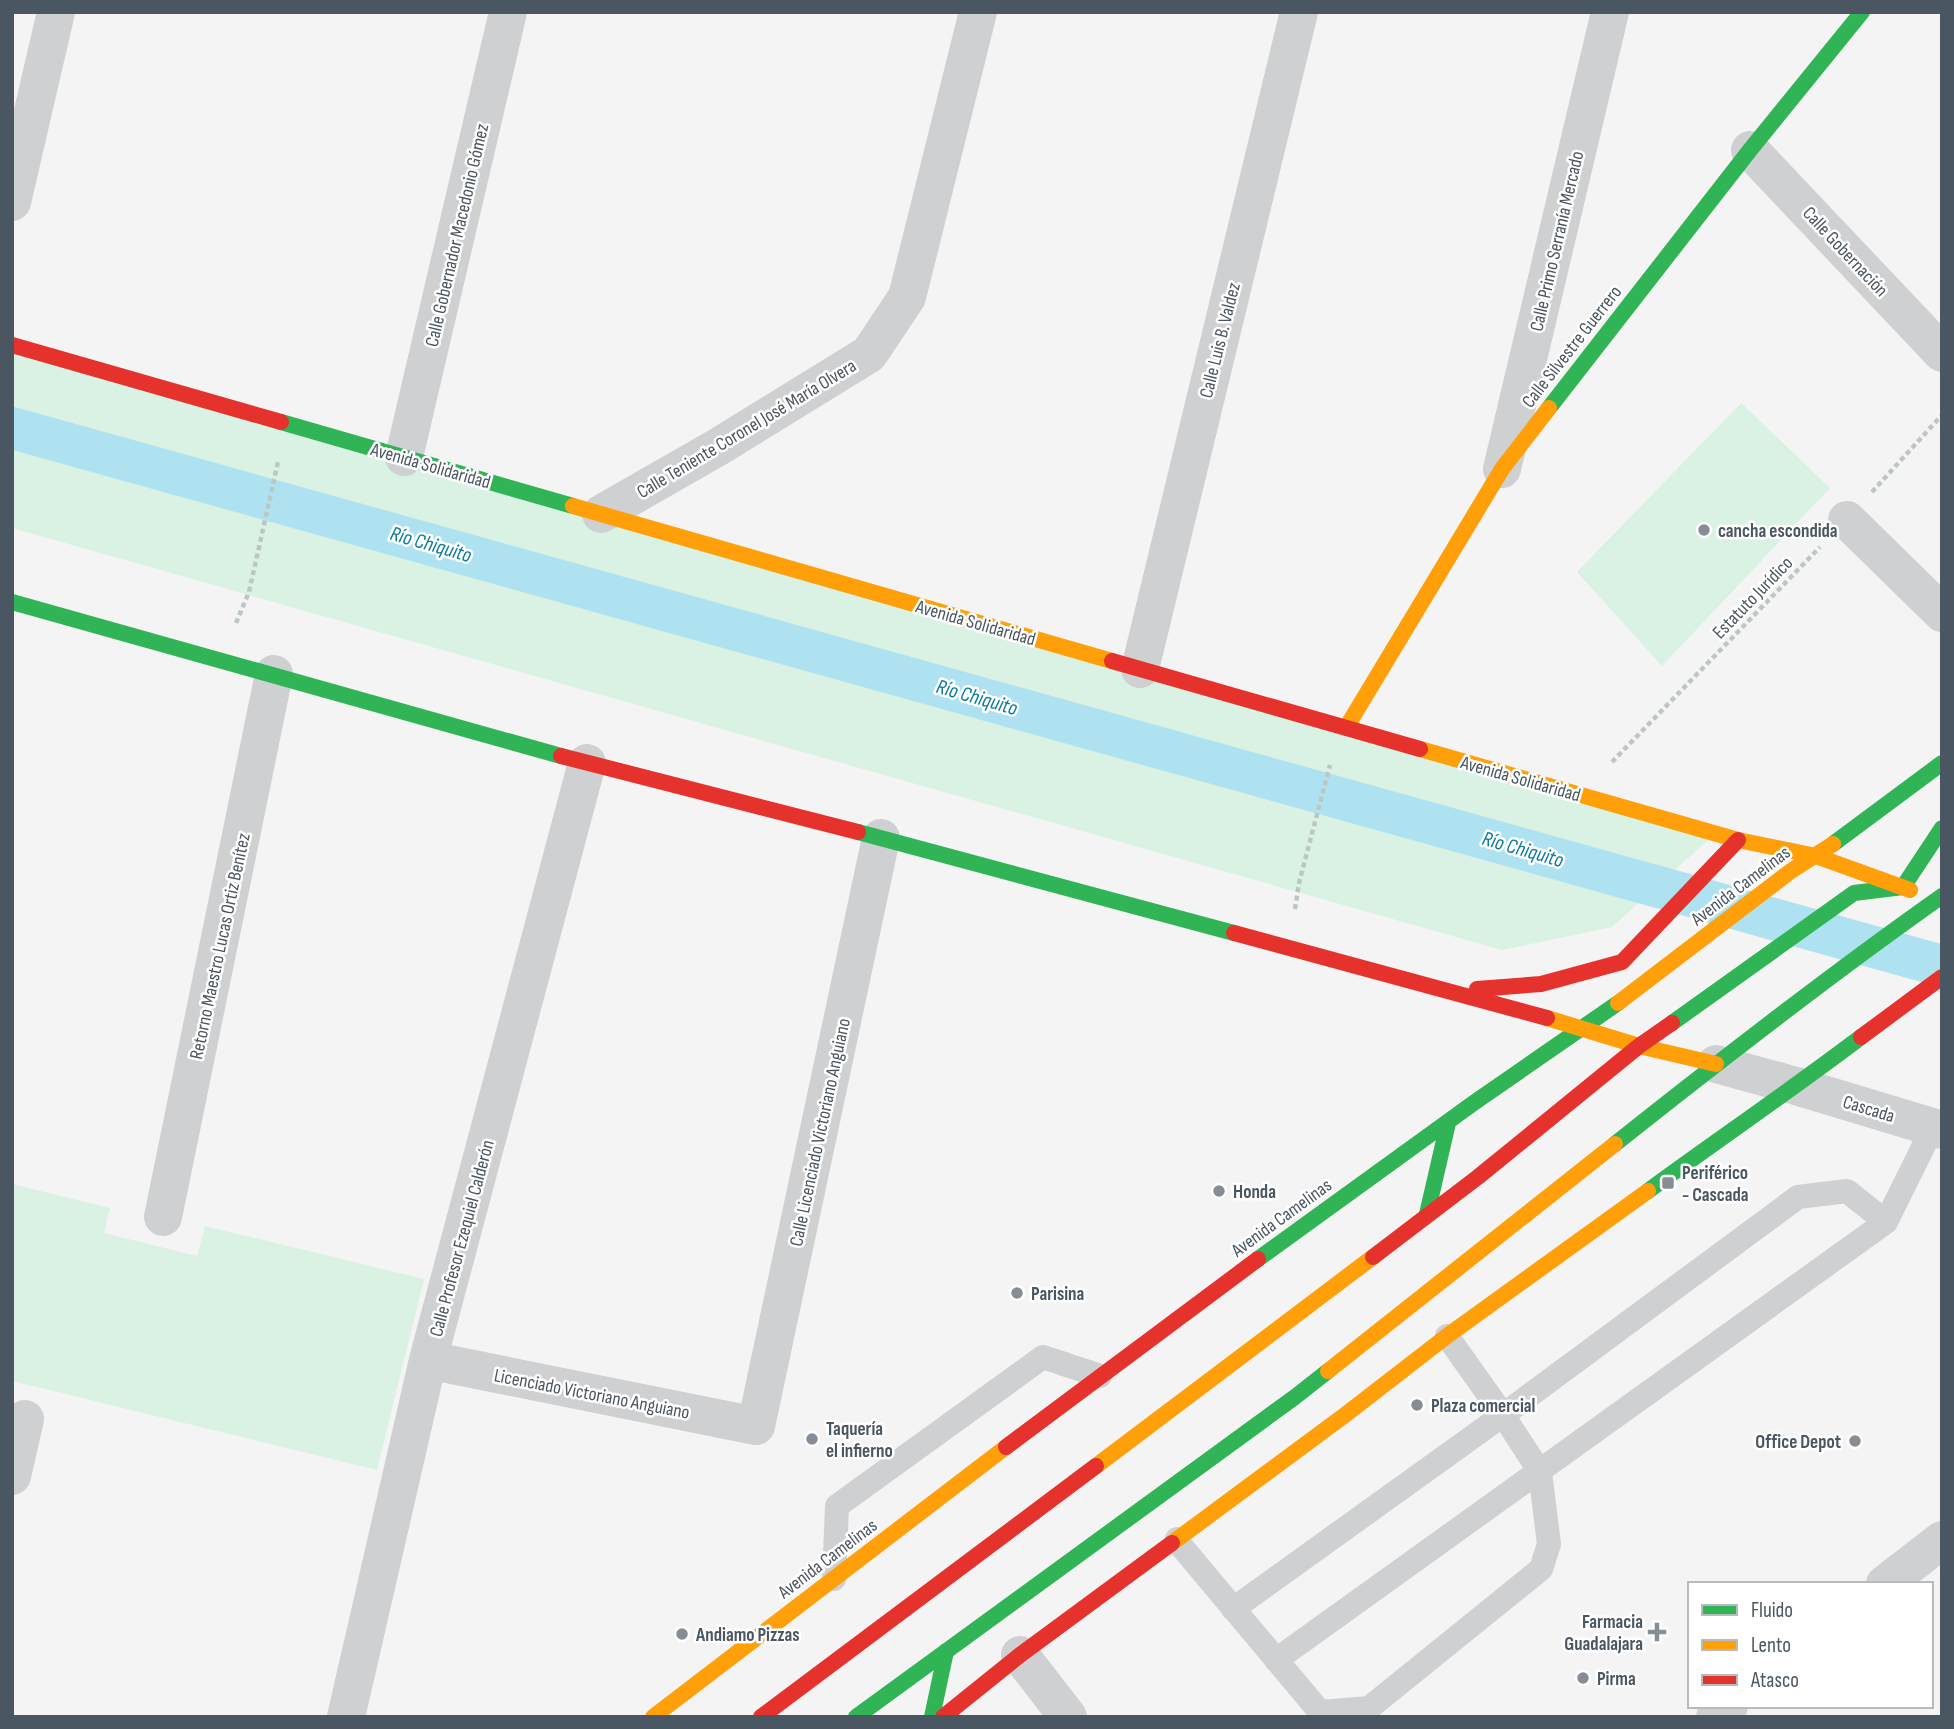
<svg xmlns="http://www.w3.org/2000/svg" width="1954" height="1729" font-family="'Sofia Sans Condensed',sans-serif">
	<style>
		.green { fill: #d9f2e3 }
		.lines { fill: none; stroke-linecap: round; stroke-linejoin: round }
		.canal { stroke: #aee2f0; stroke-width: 42 }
		.path { stroke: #bcc7c4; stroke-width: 4.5; stroke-dasharray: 5 3.5; stroke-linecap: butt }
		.lane { stroke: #ced0d2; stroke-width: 24 }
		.street { stroke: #ced0d2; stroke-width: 38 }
		.fast { stroke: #30b455; stroke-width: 16 }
		.slow { stroke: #ff9f0a; stroke-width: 16 }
		.jam { stroke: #e5322d; stroke-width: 16 }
		.poi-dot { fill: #868d94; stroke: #fff; stroke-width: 2.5 }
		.labels { text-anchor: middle; stroke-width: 5; stroke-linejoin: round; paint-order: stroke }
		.street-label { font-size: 19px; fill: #4a5661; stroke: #fff }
		.poi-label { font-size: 19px; font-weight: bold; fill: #4a5661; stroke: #fff; text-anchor: start }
		.water-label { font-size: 21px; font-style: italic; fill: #0c7c9b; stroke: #fff }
	</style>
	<rect width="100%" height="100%" fill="#f4f4f4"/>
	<!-- green -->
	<path class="green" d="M12,338L1719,830L1612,927L1502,950L12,528Z
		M1741,403L1830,488L1662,666L1577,572Z
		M12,1184L110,1208L104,1233L197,1256L205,1226L424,1279L377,1470L12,1381Z"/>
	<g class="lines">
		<!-- canal -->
		<path class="canal" d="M12,428L1942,966"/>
		<!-- path -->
		<path class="path" d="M1872,492L1942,415
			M236,623L249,592L278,462
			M1612,762L1820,547
			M1295,909L1299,883L1330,765"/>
		<!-- lane -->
		<path class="lane" d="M1177,1539L1182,1547L1320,1712L1369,1708L1541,1569L1549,1544L1540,1472L1503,1415L1447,1336
			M834,1579L837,1506L1043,1357L1100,1376
			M1233,1609L1503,1415L1798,1197L1847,1191L1886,1222
			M1276,1660L1886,1222L1933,1127"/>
		<!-- street -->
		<path class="street" d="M1750,150L1942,353
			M12,202L56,12
			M404,457L508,12
			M1502,469L1610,12
			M601,514L718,447L869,354L907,297L978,12
			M1847,520L1942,613
			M1140,669L1299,12
			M1716,1064L1796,1086L1942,1130
			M163,1217L274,674
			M428,1360L756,1426L881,838
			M12,1476L25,1419
			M1885,1584L1942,1540
			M1020,1655L1068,1717
			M346,1717L428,1360L587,763
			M1715,1717L1729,1706"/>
		<!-- fast -->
		<path class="fast" d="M1549,408L1750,150L1862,12
			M281,422L573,506
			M12,602L561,756
			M858,832L1234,933
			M1833,844L1942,763
			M1672,1023L1854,893L1903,887L1942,828
			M1615,1144C1722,1059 1830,975 1942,896
			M1648,1191C1719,1139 1791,1090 1861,1037
			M1427,1214L1448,1123
			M1258,1259L1475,1102L1618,1003
			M856,1717L1295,1397L1328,1371
			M932,1717L946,1651"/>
		<!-- slow -->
		<path class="slow" d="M573,506L1112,661
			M1346,728L1502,469L1549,408
			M1420,749L1738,840L1816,856L1910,890
			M1618,1003L1791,871L1833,844
			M1547,1018L1639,1046L1716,1064
			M1328,1371L1615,1144
			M1096,1466L1373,1257
			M1172,1543L1345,1415L1447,1336L1648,1191
			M653,1717L1006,1447"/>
		<!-- jam -->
		<path class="jam" d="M12,345L281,422
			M1112,661L1420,749
			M561,756L858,832
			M1234,933L1547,1018
			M1477,989L1541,984L1622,962L1738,840
			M1861,1037L1942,977
			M1373,1257L1478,1177L1639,1046L1672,1023
			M1006,1447L1258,1259
			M761,1717L1096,1466
			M943,1717L1020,1655L1172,1543"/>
	</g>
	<!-- markers -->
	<g class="poi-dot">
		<circle cx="1704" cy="530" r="7"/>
		<rect x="1661" y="1176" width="14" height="14" rx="3.5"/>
		<circle cx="1219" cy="1191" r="7"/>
		<circle cx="1017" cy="1293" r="7"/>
		<circle cx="1417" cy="1405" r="7"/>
		<circle cx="812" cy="1439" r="7"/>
		<circle cx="1855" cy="1441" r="7"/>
		<path d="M1653.5 1621.5h7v7h7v7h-7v7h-7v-7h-7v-7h7z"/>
		<circle cx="682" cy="1634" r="7"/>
		<circle cx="1583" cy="1678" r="7"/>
	</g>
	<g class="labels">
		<!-- street labels -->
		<g class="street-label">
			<text transform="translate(456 235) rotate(-77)" y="7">Calle Gobernador Macedonio Gómez</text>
			<text transform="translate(1556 241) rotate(-77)" y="7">Calle Primo Serranía Mercado</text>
			<text transform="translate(1846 251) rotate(47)" y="7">Calle Gobernación</text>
			<text transform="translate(1219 340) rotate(-76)" y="7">Calle Luis B. Valdez</text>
			<text transform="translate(1571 346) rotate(-52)" y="7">Calle Silvestre Guerrero</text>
			<text transform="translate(746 428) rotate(-31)" y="7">Calle Teniente Coronel José María Olvera</text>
			<text transform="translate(431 465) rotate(16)" y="7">Avenida Solidaridad</text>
			<text transform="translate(1752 597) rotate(-46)" y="7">Estatuto Jurídico</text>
			<text transform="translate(976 622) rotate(16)" y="7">Avenida Solidaridad</text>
			<text transform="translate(1521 778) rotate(16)" y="7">Avenida Solidaridad</text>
			<text transform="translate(1740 885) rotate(-37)" y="7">Avenida Camelinas</text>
			<text transform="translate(219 946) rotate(-78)" y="7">Retorno Maestro Lucas Ortiz Benítez</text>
			<text transform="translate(1869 1108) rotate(17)" y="7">Cascada</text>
			<text transform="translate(819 1132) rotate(-78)" y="7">Calle Licenciado Victoriano Anguiano</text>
			<text transform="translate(1281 1217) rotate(-36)" y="7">Avenida Camelinas</text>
			<text transform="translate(461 1238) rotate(-75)" y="7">Calle Profesor Ezequiel Calderón</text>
			<text transform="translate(592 1393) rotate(11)" y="7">Licenciado Victoriano Anguiano</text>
			<text transform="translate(827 1558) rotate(-37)" y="7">Avenida Camelinas</text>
		</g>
		<!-- poi labels -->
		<g class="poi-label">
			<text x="1718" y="537">cancha escondida</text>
			<text x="1682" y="1179">Periférico<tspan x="1682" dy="22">- Cascada</tspan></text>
			<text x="1233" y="1198">Honda</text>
			<text x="1031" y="1300">Parisina</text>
			<text x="1431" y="1412">Plaza comercial</text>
			<text x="826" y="1435">Taquería<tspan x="826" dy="22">el infierno</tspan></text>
			<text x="1841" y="1448" text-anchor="end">Office Depot</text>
			<text x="1643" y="1628" text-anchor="end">Farmacia<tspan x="1643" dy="22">Guadalajara</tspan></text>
			<text x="696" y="1641">Andiamo Pizzas</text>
			<text x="1597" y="1685">Pirma</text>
		</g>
		<!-- water labels -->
		<g class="water-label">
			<text transform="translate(431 544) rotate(16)" y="7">Río Chiquito</text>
			<text transform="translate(977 697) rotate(16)" y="7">Río Chiquito</text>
			<text transform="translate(1523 849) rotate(16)" y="7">Río Chiquito</text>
		</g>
	</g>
	<!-- border -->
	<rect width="1954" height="1729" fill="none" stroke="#4a5661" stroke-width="28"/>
	<!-- legend -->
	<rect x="1688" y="1582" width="245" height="126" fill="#ffffff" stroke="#b7bbc0" stroke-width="2"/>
	<rect x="1702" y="1605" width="35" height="10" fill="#30b455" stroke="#b7bbc0" stroke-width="2"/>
	<text x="1751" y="1617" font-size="21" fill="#4a5661">Fluido</text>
	<rect x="1702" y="1640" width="35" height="10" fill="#ff9f0a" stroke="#b7bbc0" stroke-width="2"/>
	<text x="1751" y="1652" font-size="21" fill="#4a5661">Lento</text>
	<rect x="1702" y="1675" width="35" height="10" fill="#e5322d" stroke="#b7bbc0" stroke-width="2"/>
	<text x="1751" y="1687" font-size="21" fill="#4a5661">Atasco</text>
</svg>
